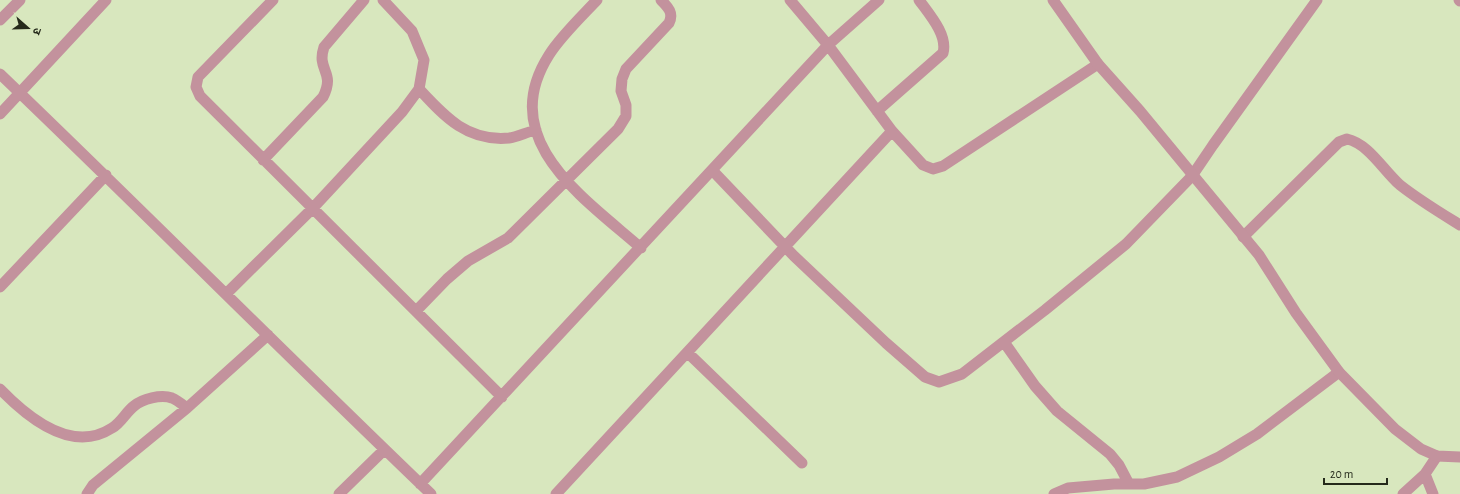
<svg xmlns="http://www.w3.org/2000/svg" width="1460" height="494" font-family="'Alegreya Sans','Noto Sans Devanagari',sans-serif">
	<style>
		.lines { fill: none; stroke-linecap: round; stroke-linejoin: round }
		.minor { stroke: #c3929d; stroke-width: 11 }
		.tertiary { stroke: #c3929d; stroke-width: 11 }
	</style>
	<rect width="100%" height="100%" fill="#d8e7be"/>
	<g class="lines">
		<!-- minor -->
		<path class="minor" d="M273,0L198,77L196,87L200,96L502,397
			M597,0C582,16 560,37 549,55C495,140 584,198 641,248
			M790,0L828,45L879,0
			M1459,0L1460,1
			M0,20L20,0
			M0,74C145,213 286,355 431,494
			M419,89C444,116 467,142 509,138C517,137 527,132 536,130
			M877,111L943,53C948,35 929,14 919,0
			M0,114L106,0
			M263,160L323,97C336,71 316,71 324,47L364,0
			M712,170L794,256L886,343L925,377L939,382L962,374L1045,310L1126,244L1192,176L1213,145L1317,0
			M1243,237L1339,142L1347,139C1369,144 1383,170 1400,185C1419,200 1439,212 1460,225
			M0,287L106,175
			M226,294L312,209L402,112L419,89L424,60L412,31L383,0
			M416,311L447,279L468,261L508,238L618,129L626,116V105L621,91L622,79L626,69L669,23C674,13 668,7 661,0
			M1004,342L1035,386L1057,411L1110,454L1119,465L1129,484
			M688,353L802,463
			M0,389C27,417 72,454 112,428C121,423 126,412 134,406C142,399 161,394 172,398C177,400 183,405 187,408
			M1425,474L1433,494
			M420,484L828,45L892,131L923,165L933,169L943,166L1098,64
			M87,494L93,485L187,408L268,335
			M339,494L384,450
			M556,494L892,131
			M1054,494L1068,488L1114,484H1144L1177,477L1219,457L1257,434L1339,372
			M1403,494L1425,474L1437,456"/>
		<!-- tertiary -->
		<path class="tertiary" d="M1053,0L1098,64L1140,111L1259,255L1296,313L1339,372L1395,429L1421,449L1437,456L1460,457"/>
	</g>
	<!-- north arrow -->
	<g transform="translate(28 28) rotate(110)" stroke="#d8e7be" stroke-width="3" paint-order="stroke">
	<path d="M0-3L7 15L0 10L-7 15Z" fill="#252a1b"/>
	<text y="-6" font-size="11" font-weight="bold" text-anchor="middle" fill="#252a1b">उ</text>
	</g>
	<!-- scale -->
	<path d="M1324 478v6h63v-6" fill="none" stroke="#252a1b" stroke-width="2"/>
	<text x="1330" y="478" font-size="12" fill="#252a1b" stroke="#d8e7be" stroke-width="3" paint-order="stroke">20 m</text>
</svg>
